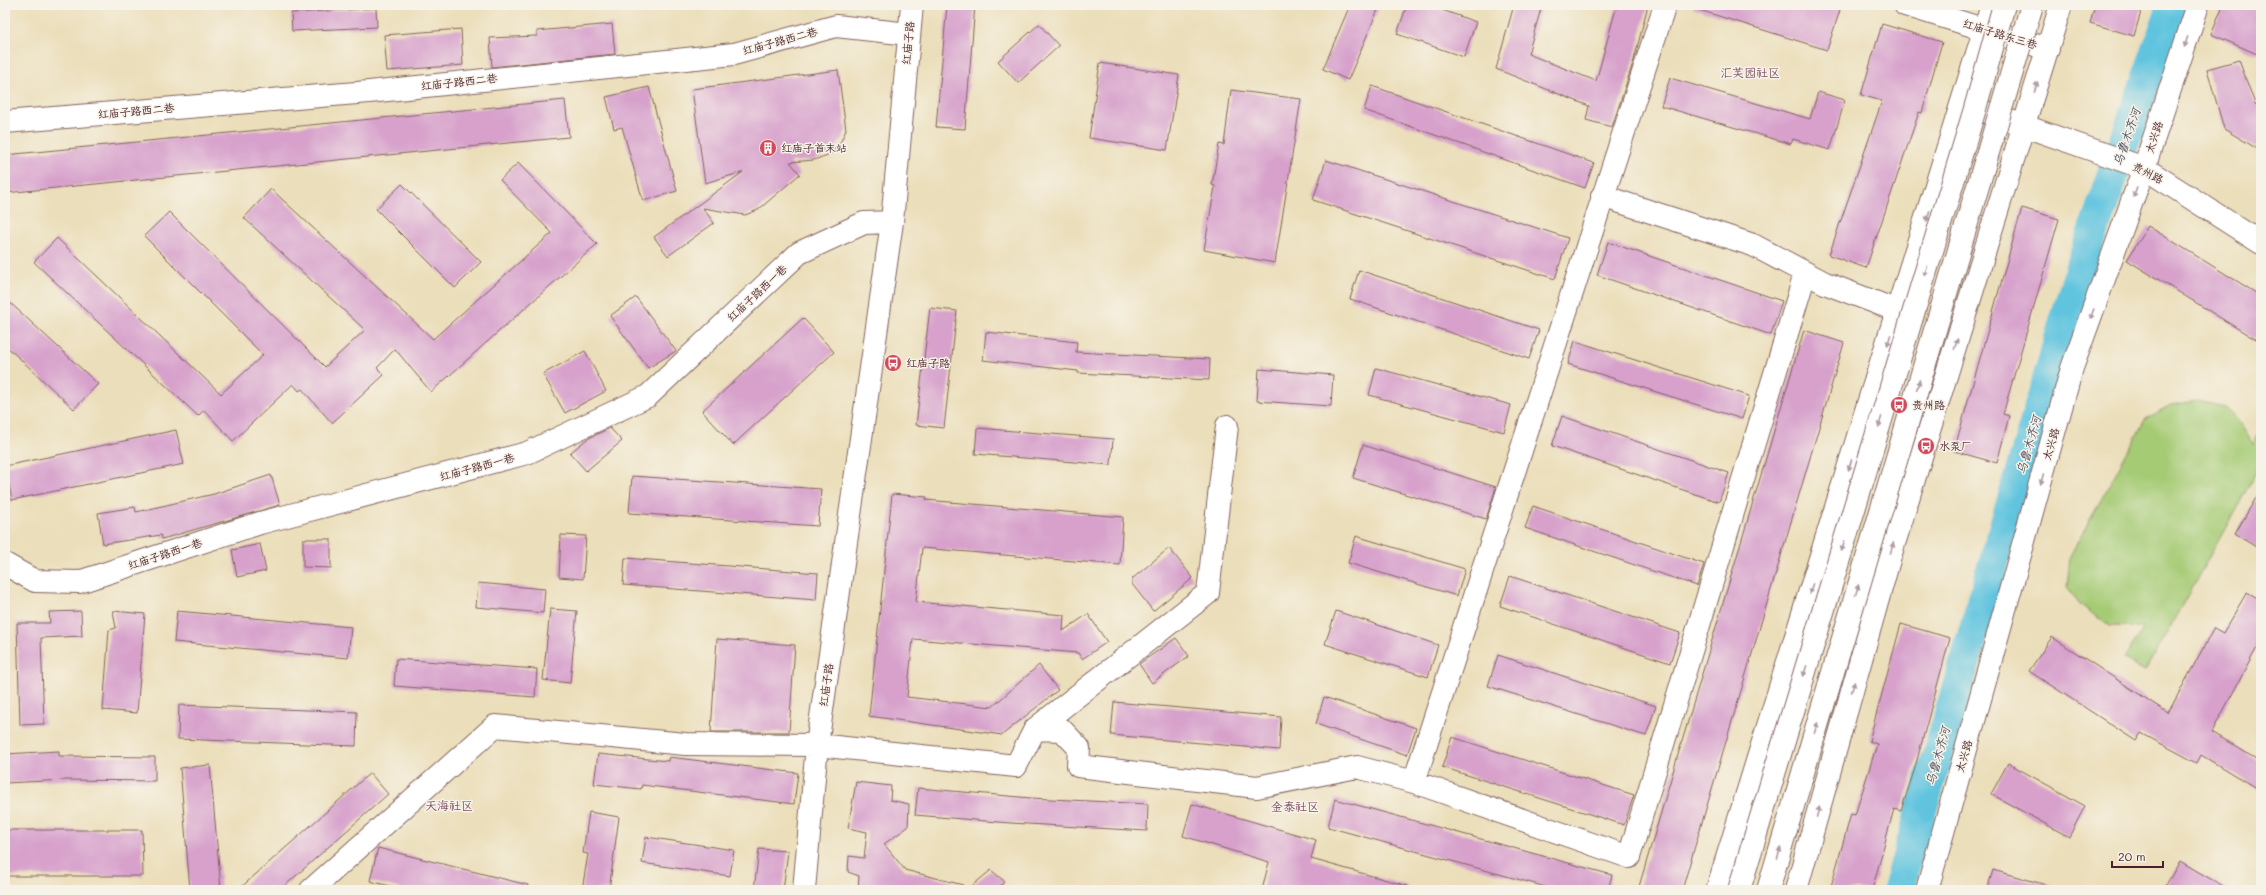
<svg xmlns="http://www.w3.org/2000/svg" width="2266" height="895" font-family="Mali,'LXGW WenKai TC',sans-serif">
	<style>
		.pitch { fill: #a5cb75; stroke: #787550 }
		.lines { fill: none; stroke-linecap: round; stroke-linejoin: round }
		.river { stroke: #61c4df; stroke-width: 31 }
		.building { fill: #d7a1cc }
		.minor-casing { stroke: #82625d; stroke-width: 24 }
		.major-casing { stroke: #82625d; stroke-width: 24 }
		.minor { stroke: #fff; stroke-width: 22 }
		.major { stroke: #fff; stroke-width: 22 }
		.highway-bridge-casing { stroke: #82625d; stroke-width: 24; stroke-linecap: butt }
		.highway-bridge { stroke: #fff; stroke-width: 22 }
		.oneway { fill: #ae9aa0 }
		.labels { text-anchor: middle; stroke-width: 3; stroke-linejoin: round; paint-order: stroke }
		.street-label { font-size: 11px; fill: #4a1f2b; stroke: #f7f3e8 }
		.poi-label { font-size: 11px; fill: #4a1f2b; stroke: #f7f3e8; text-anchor: start }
		.neighbourhood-label { font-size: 12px; fill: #7b4c63; stroke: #f7f3e8 }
		.water-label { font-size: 12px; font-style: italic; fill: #515161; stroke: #f7f3e8 }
	</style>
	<rect width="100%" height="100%" fill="#f7f3e8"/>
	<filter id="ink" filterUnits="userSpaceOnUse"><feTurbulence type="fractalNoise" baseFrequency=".025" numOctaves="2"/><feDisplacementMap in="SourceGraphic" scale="8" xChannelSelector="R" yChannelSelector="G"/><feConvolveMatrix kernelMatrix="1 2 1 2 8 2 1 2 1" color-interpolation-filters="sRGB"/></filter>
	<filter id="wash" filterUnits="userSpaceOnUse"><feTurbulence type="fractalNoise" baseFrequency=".012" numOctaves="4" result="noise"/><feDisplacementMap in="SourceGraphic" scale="16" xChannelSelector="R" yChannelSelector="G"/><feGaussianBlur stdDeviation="0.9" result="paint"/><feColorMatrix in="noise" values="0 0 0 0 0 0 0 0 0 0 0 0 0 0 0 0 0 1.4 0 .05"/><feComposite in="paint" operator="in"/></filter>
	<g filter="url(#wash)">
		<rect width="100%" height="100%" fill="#ebdeba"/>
		<!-- pitch -->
		<path class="pitch" d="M2197,401L2225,407L2241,425L2253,444L2261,429V465L2145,671L2124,660L2143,627L2109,626L2081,605L2067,588L2070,556L2146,418L2171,405Z"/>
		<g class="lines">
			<!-- river -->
			<path class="river" d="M1898,890L2080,269L2173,5"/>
		</g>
		<g id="blocks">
			<!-- building -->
			<path class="building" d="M947,5H975L965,129L936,127Z
				M1350,5H1380L1348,80L1323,69Z
				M1407,5H1428L1476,22L1464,57L1397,34Z
				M1514,5H1542L1528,54L1596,81L1617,5H1648L1634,60L1612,127L1586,120L1589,106L1496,69Z
				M1694,5H1825L1840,10L1827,50L1693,8Z
				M2095,5H2143L2134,36L2090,23Z
				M2223,5H2261V44L2257,54L2211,34Z
				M376,8L377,27L292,31L291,13Z
				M612,24L615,54L492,67L490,38L537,36V31Z
				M1039,24L1059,46L1018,83L998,61Z
				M1882,24L1942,42L1922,113L1919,112L1866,268L1829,255L1882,101L1861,95Z
				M461,29L463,65L387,71L384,35Z
				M2239,60L2255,104L2261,107V151L2224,129L2207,69Z
				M1100,63L1179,75L1167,150L1089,138Z
				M838,70L846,130L841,141L830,154L814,160L790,162L800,174L758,210L745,215L703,208L714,223L668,256L654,237L743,172L705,183L692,89Z
				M1670,78L1810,119L1818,92L1845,100L1830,150L1793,139L1791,144L1661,106Z
				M1372,86L1594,163L1585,188L1364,110Z
				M649,87L677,191L643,201L622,127L614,129L606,97Z
				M1231,90L1301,99L1275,263L1204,250L1215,186L1212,185L1219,144L1224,145Z
				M565,100L569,137L5,193V155Z
				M1326,160L1568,238L1555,279L1313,200Z
				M518,163L597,244L431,392L395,349L377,368L384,375L332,423L302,389L299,391L293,384L233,441L204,410L198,416L34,262L57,238L221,394L263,355L144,236L169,212L325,367L365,330L244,218L271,189L433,339L552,233L500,180Z
				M402,184L481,262L455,288L376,209Z
				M2022,208L2059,219L2003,414L2009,416L1997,463L1954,451Z
				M2148,226L2261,296V343L2127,260Z
				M1608,242L1782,301L1771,335L1597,275Z
				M1359,270L1539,330L1529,359L1350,299Z
				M636,297L676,351L648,368L610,316Z
				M5,298L98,384L74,409L5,345Z
				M930,308L957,311L944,428L916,425Z
				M803,318L834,352L733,445L702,411Z
				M1804,330L1844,343L1682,890H1638Z
				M986,332L1077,342L1076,352L1210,359L1209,380L1078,373V371L983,360Z
				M1575,341L1749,396L1742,419L1568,364Z
				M585,351L606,391L565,413L543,374Z
				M1376,368L1511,405L1504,432L1369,395Z
				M1259,369L1333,375L1331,406L1257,401Z
				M1562,416L1729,473L1719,502L1552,446Z
				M610,428L622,441L586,471L570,453L587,439Z
				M977,428L1113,439L1111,465L975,454Z
				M176,430L184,464L12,500L5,466Z
				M1363,445L1496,487L1486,519L1353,478Z
				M271,475L280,505L162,539L161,535L103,544L98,513L135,507L136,512L214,494Z
				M632,476L821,489L818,526L629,513Z
				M2261,489V550L2235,534Z
				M892,494L927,497L926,500L1123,517L1120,565L922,548L916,602L1064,615L1063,631L1088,614L1107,642L1082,659L1078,653L913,639L907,697L992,707L1039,665L1058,690L1002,735L869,716Z
				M1533,506L1704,564L1697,586L1525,528Z
				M561,535L586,536L583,579L559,577Z
				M1356,536L1465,569L1457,596L1348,563Z
				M303,539H331V568L303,567Z
				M260,544L266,571L237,577L232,550Z
				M1169,548L1193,578L1153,611L1132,584V579Z
				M625,558L818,573L816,600L623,585Z
				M1510,576L1680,633L1670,663L1500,606Z
				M478,583L545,589L543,613L476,607Z
				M2247,592L2261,600V640L2212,732L2261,762V791L2201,755L2197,763L2141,733L2136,741L2029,671L2052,637L2168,713L2214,628L2223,633Z
				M550,609L577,611L570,683L543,680Z
				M81,611L82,636L41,638L44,724L20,725L17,623H50L49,612Z
				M113,611L145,614L137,713L103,710L109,630L116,628Z
				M177,611L351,627L348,658L174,642Z
				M1336,611L1438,645L1428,677L1325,644Z
				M1901,624L1950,638L1914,771L1901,811L1894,809L1872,890H1830L1851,814L1855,815L1877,744L1869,741Z
				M1176,638L1189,656L1152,683L1139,664Z
				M717,639L795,645L789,732H711Z
				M1498,655L1656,706L1646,736L1488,686Z
				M396,659L537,669L535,697L394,686Z
				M1324,697L1416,728L1407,755L1316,724Z
				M1114,702L1281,717L1279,750L1111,735Z
				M179,705L357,712L356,746L178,739Z
				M1452,737L1634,795L1624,825L1442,767Z
				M59,751V756L155,757V781L66,780L5,783V754Z
				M598,754L668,761L669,757L798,773L794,804L642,785L641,789L594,784Z
				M2008,763L2085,806L2069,837L1991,794Z
				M210,765L221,890H190L180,768Z
				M370,773L388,794L280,890H238Z
				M856,782L891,786L890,800L909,804L908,827L884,844L905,870L963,885V890H858L859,876L848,872L849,856L864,858L867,832L848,828Z
				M918,788L1031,798L1148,804L1147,831L1010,823L915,815Z
				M1335,799L1612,875L1608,890H1557L1328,827Z
				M1192,804L1316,840L1311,859L1408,886L1407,890H1262L1269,862L1183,836Z
				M589,812L619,817L609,890H582L588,854L583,853Z
				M6,830H142L143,876H6Z
				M646,837L734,850L730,876L642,863Z
				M378,848L528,885L527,890H406L370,881Z
				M759,849L788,851L783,890H754Z
				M2180,861L2229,890H2163Z
				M991,870L1004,881L999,890H967Z
				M1993,870L2050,886L2049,890H1987Z"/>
		</g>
	</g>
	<g filter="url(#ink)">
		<use href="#blocks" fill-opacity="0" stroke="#82625d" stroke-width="1"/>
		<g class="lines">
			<!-- minor casing -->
			<g class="minor-casing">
				<path id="minor" d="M1905,5L2048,49
					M1962,104L2144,168L2261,243
					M5,122L369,92L734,54L836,26L909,34
					M1602,196L1753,245L1825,283L1898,311
					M5,564L35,581L79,582L260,523L527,453L648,396L799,253L864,223L892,222
					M1035,729L1062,730L1079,748L1078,766L1257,787L1357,767L1414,782L1629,857L1805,274
					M1414,782L1665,5
					M311,890L495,726L685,744L817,745L1016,766L1035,729L1208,593L1227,426
					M804,890L817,745L892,222L912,5
					M1927,890L2072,368L2144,168L2198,5"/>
			</g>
			<!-- major casing -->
			<g class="major-casing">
				<path id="major" d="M1717,890L1992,5
					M1796,890L1889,560L2061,5"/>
			</g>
			<!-- minor -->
			<use href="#minor" class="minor"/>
			<!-- major -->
			<use href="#major" class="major"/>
			<!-- highway-bridge casing -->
			<g class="highway-bridge-casing">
				<path id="highway-bridge" d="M1739,890L1974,112L2004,5
					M1768,890L2032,5"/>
			</g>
			<!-- highway-bridge -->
			<use href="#highway-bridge" class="highway-bridge"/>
		</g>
		<!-- one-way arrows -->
		<defs><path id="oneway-solid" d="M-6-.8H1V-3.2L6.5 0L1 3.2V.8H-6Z"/></defs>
		<g class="oneway">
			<use href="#oneway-solid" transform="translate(2186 42) rotate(108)"/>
			<use href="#oneway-solid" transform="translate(2036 87) rotate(-73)"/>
			<use href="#oneway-solid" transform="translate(2135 192) rotate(110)"/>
			<use href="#oneway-solid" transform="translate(1928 216) rotate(107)"/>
			<use href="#oneway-solid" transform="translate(1926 271) rotate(107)"/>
			<use href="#oneway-solid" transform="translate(2092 314) rotate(110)"/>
			<use href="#oneway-solid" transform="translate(1889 340) rotate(107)"/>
			<use href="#oneway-solid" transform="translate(1956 344) rotate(-73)"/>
			<use href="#oneway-solid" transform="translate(1918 385) rotate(-73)"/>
			<use href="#oneway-solid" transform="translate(1880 422) rotate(107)"/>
			<use href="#oneway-solid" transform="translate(1850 465) rotate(107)"/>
			<use href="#oneway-solid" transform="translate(2042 479) rotate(106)"/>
			<use href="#oneway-solid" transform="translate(1843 546) rotate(107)"/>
			<use href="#oneway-solid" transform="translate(1892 548) rotate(-73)"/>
			<use href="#oneway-solid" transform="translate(1811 589) rotate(107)"/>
			<use href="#oneway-solid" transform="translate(1857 590) rotate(-73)"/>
			<use href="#oneway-solid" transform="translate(1805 671) rotate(107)"/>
			<use href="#oneway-solid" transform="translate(1853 687) rotate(-74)"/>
			<use href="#oneway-solid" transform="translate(1816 728) rotate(-73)"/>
			<use href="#oneway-solid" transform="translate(1818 812) rotate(-74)"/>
			<use href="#oneway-solid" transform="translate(1779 853) rotate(-73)"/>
		</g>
	</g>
	<!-- icons -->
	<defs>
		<g id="building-disc" transform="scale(0.9)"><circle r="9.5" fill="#d1495b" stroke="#f7f3e8"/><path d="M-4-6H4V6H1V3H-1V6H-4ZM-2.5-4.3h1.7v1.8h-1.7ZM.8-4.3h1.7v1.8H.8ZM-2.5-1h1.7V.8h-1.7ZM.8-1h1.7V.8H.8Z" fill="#fff"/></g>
		<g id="bus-disc" transform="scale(0.9)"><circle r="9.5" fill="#d1495b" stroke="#f7f3e8"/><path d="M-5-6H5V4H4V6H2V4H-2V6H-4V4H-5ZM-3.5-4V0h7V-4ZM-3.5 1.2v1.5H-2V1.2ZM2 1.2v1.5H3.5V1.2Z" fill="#fff"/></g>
	</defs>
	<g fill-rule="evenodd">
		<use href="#building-disc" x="768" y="148"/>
		<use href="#bus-disc" x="893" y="363"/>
		<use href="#bus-disc" x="1899" y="405"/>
		<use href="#bus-disc" x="1926" y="446"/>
	</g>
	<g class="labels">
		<!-- street labels -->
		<g class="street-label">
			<text transform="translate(2000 34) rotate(17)" y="4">红庙子路东三巷</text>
			<text transform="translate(780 41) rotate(-15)" y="4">红庙子路西二巷</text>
			<text transform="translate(908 43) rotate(-85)" y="4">红庙子路</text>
			<text transform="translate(459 82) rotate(-6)" y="4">红庙子路西二巷</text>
			<text transform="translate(136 111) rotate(-5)" y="4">红庙子路西二巷</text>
			<text transform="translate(2154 137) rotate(-72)" y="4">太兴路</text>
			<text transform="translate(2148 173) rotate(27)" y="4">贵州路</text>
			<text transform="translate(757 293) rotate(-43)" y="4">红庙子路西一巷</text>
			<text transform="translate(2051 444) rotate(-74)" y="4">太兴路</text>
			<text transform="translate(477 467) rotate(-15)" y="4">红庙子路西一巷</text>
			<text transform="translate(165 554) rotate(-18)" y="4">红庙子路西一巷</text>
			<text transform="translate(826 685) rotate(-82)" y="4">红庙子路</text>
			<text transform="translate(1964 756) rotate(-74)" y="4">太兴路</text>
		</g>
		<!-- poi labels -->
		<g class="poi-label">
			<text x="781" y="152">红庙子首末站</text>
			<text x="906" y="367">红庙子路</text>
			<text x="1912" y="409">贵州路</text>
			<text x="1939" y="450">水泵厂</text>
		</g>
		<!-- neighbourhood labels -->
		<g class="neighbourhood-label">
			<text x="1750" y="77">汇芙园社区</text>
			<text x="449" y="810">天海社区</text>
			<text x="1295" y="811">金泰社区</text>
		</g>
		<!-- water labels -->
		<g class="water-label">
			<text transform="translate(2127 137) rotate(-71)" y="4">乌鲁木齐河</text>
			<text transform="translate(2029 445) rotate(-74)" y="4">乌鲁木齐河</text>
			<text transform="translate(1938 756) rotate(-74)" y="4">乌鲁木齐河</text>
		</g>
	</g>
	<!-- margin -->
	<rect width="2266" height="895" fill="none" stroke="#f7f3e8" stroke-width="20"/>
	<!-- scale -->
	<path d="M2112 861v6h51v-6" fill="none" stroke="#4a1f2b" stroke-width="2"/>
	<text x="2118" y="861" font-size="12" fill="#4a1f2b" stroke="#f7f3e8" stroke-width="3" paint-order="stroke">20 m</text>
</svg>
